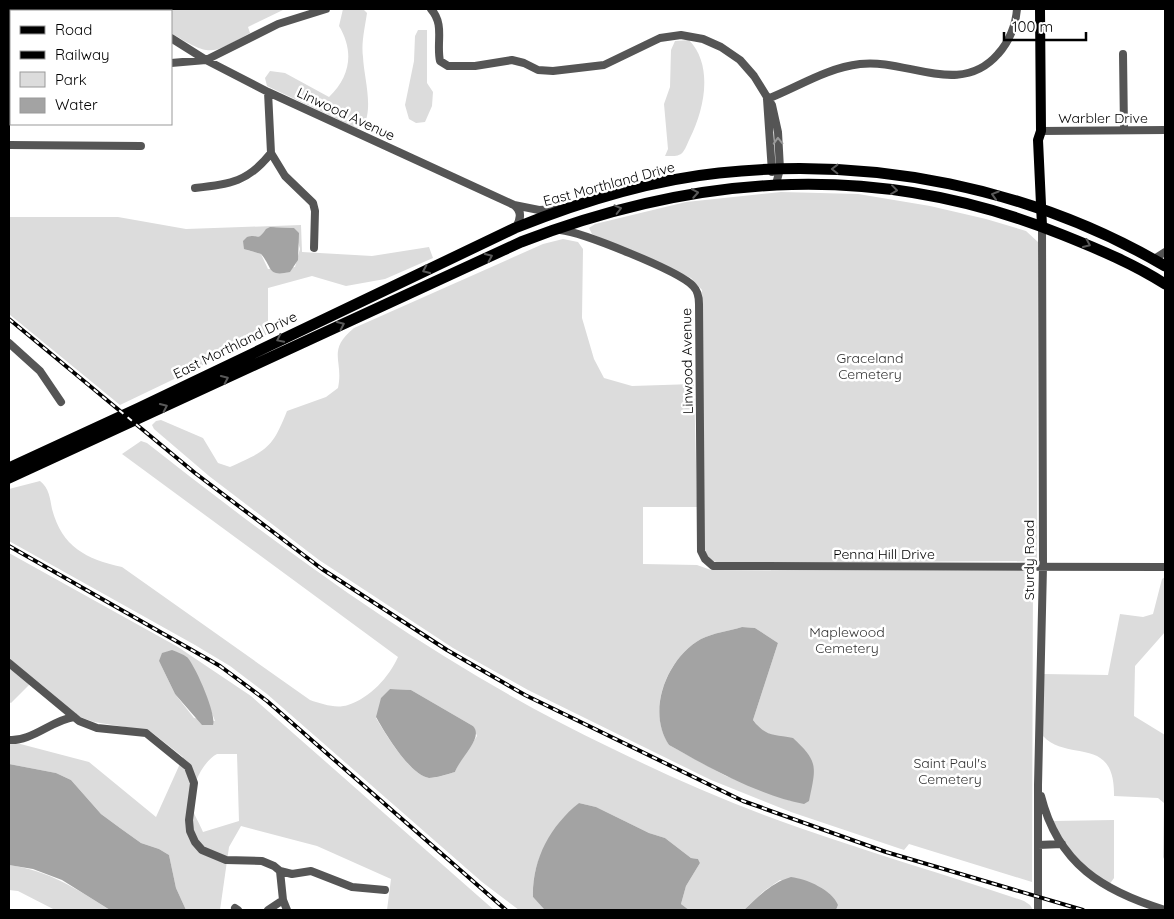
<svg xmlns="http://www.w3.org/2000/svg" width="1174" height="919" font-family="Quicksand,sans-serif">
	<style>
		.green { fill: #dcdcdc; fill-rule: evenodd }
		.water { fill: #a3a3a3 }
		.lines { fill: none; stroke-linecap: round; stroke-linejoin: round }
		.minor { stroke: #555; stroke-width: 8 }
		.major { stroke: #000; stroke-width: 10 }
		.highway { stroke: #000; stroke-width: 11 }
		.rail-casing { stroke: #000; stroke-width: 4 }
		.rail { stroke: #fff; stroke-width: 2; stroke-dasharray: 5.5; stroke-linecap: butt }
		.oneway { stroke: #999 }
		.oneway2 { stroke: #595959 }
		.labels { text-anchor: middle; stroke-width: 5; stroke-linejoin: round; paint-order: stroke }
		.street-label { font-size: 14px; fill: #000; stroke: #fff }
		.park-label { font-size: 14px; fill: #333; stroke: #fff }
	</style>
	<rect width="100%" height="100%" fill="#fff"/>
	<!-- green -->
	<path class="green" d="M140,9H285L248,27L250,33C210,55 211,57 171,33V11H143Z
		M343,9H363L367,13C365,27 361,43 363,57C364,78 374,108 363,127L356,128L267,86L265,78L270,71L285,73L329,97C351,76 354,51 339,26Z
		M418,30H427V83L433,92L432,106L425,122L416,123L409,119L405,105L414,61L415,36Z
		M689,40C714,66 704,110 690,138C688,142 686,148 683,152C679,157 672,156 665,156L668,149L664,104L670,87L671,50L675,41Z
		M781,192L858,194L930,206L986,219L1026,231L1038,242L1037,561L720,563C710,561 706,556 704,547L702,290L691,278L592,234L589,228L595,224L686,202Z
		M9,217H118L186,229L301,225L302,252L372,256L429,247L433,258L385,279L346,286L312,276L268,288V334L120,405L9,314ZM276,227L294,228L300,249L295,267L268,269L261,254L247,250L251,236L258,238L263,236L264,232Z
		M563,239L578,242L583,249L582,318L594,359L604,378L632,386L694,384L697,507H643V564L697,565L711,570L1033,571L1032,882L909,844L904,850L791,812L711,780L528,690L453,648L319,560L209,476L154,429L152,425L156,421L161,420L203,438L218,463L230,467C267,450 272,449 287,411L326,397L338,388C344,360 326,351 354,328L543,244ZM742,627L755,628L778,643L753,720L761,730L771,736L791,801L726,776L669,745C646,710 667,658 701,639C713,633 729,631 742,627Z
		M141,441L147,443C292,557 443,668 611,748C672,778 736,806 800,828C874,854 950,876 1024,901L1030,905L1033,910H836L838,905L780,880L764,891L744,910H689L681,904L686,886L700,863L698,859L691,858L665,838L649,833L596,807L579,803C553,835 532,853 533,897L546,910H519L482,882L267,694L230,666L195,645L9,541V489L40,481C49,488 50,498 52,509C62,547 86,559 122,567L310,700C322,704 336,709 348,705C370,698 389,677 398,657L122,454ZM390,689L411,690L473,726L477,736L458,764L455,772C449,774 436,778 429,778C410,775 385,733 376,718Z
		M9,553L178,647L251,696L494,910H387L391,879L317,846L241,826L229,847L220,910H186L176,888L169,855L159,849L141,843L120,828L101,814L71,780L56,773L9,764V741L89,762L156,817L183,757L150,731L94,722L77,716L34,680L11,703L9,702ZM186,656L198,677L215,721L194,718L175,694L159,661ZM217,754H237L239,821L203,832C200,824 193,814 192,806C190,788 202,762 217,754Z
		M1165,577V632L1135,666L1134,716L1165,735V861L1163,857L1164,803L1158,798L1114,796C1115,734 1068,763 1043,736V674L1108,675L1120,614L1143,617L1153,614L1162,579Z
		M1114,820V878L1109,885C1092,875 1055,843 1054,821Z
		M9,865C50,871 75,888 110,910H55L18,891L9,890Z"/>
	<!-- water -->
	<path class="water" d="M270,227L294,228L299,233L298,260L290,272C267,277 273,268 261,254L244,249L243,241L247,237C260,233 256,243 266,229Z
		M742,627L755,628L778,643L753,720C766,737 773,734 793,738C819,762 816,767 809,801L804,804C760,796 708,767 669,745C646,711 667,658 701,639C713,633 729,631 742,627Z
		M172,650C177,652 183,654 187,657C195,665 217,715 213,725H202L175,694L159,661L162,653Z
		M390,689L411,690L473,726C484,738 461,756 455,772C449,774 435,778 429,778C410,775 385,733 376,717L381,698Z
		M9,764L56,773L71,780L101,814L120,828L141,843L159,849L169,855L176,888L186,910H110L62,880L33,869L9,865Z
		M579,803L596,807L649,833L665,838L691,858L698,859L700,863L686,886L681,904L689,910L544,909L533,897C532,860 550,826 579,803Z
		M791,877C807,879 832,890 838,905L836,910H744C759,896 771,883 791,877Z"/>
	<g class="lines">
		<!-- minor -->
		<path class="minor" d="M134,9L136,11
			M431,9C445,25 436,42 440,61L448,66H475L512,60L524,63L538,70L553,71L604,65L660,38L681,35L703,39L721,47L740,60L754,76L772,105L778,132L780,169L776,184
			M23,11V9
			M171,38L206,60L268,92L514,205L539,210L558,209
			M1123,54L1124,130
			M9,63H11
			M171,63L206,60L278,24L326,9
			M268,92L271,153L285,176L313,203L315,211L314,248
			M767,99C798,87 826,68 860,64C906,58 960,98 998,54C1009,42 1016,25 1017,9
			M767,99L772,172
			M1041,131L1165,130
			M9,145L141,146
			M195,188C231,184 248,182 271,153
			M514,205C522,211 521,219 516,227
			M560,230C582,232 679,271 693,286C698,291 699,297 699,304L701,551L705,559L713,566L1165,567
			M1154,259L1165,252
			M9,343L40,371L61,402
			M9,663L79,721L97,728L146,733L188,767L194,783L189,820L190,831L195,842L202,850L226,860L262,861L274,866L280,871L292,874L311,871L352,887L385,890
			M9,740C31,742 52,720 74,717
			M1041,796C1058,864 1103,891 1165,910
			M1038,845L1062,844
			M280,871L283,900L287,910
			M235,908L238,910
			M268,910L283,900
			M1038,910V785L1043,567L1042,226"/>
		<!-- major -->
		<path class="major" d="M1040,9L1041,131L1038,140L1042,226"/>
		<!-- highway -->
		<path class="highway" d="M9,468L139,408L515,228C577,203 652,180 719,173C872,156 1032,188 1165,266
			M9,478L521,242C702,172 881,161 1063,235C1098,249 1134,264 1165,284"/>
		<!-- rail casing -->
		<g class="rail-casing">
			<path id="rail" d="M9,319L195,473L322,569L447,650L525,695L743,801L886,852L1083,910
				M9,546L220,666L267,701L506,910"/>
		</g>
		<!-- rail -->
		<use href="#rail" class="rail"/>
	</g>
	<!-- one-way arrows -->
	<defs><path id="oneway-chevron" d="M-2-3.5L2.5 0L-2 3.5" fill="none" stroke-width="1.6" stroke-linecap="round" stroke-linejoin="round" transform="scale(1.25)"/></defs>
	<use class="oneway" href="#oneway-chevron" transform="translate(778 141) rotate(-92)"/>
	<g class="oneway2">
		<use href="#oneway-chevron" transform="translate(835 169) rotate(-179)"/>
		<use href="#oneway-chevron" transform="translate(894 190) rotate(7)"/>
		<use href="#oneway-chevron" transform="translate(695 193) rotate(-10)"/>
		<use href="#oneway-chevron" transform="translate(995 195) rotate(-163)"/>
		<use href="#oneway-chevron" transform="translate(618 209) rotate(-14)"/>
		<use href="#oneway-chevron" transform="translate(1087 244) rotate(24)"/>
		<use href="#oneway-chevron" transform="translate(489 257) rotate(-24)"/>
		<use href="#oneway-chevron" transform="translate(426 270) rotate(155)"/>
		<use href="#oneway-chevron" transform="translate(341 325) rotate(-25)"/>
		<use href="#oneway-chevron" transform="translate(280 339) rotate(154)"/>
		<use href="#oneway-chevron" transform="translate(225 379) rotate(-25)"/>
		<use href="#oneway-chevron" transform="translate(164 407) rotate(-25)"/>
	</g>
	<g class="labels">
		<!-- street labels -->
		<g class="street-label">
			<text transform="translate(346 114) rotate(25)" y="5">Linwood Avenue</text>
			<text x="1103" y="123">Warbler Drive</text>
			<text transform="translate(609 184) rotate(-15)" y="5">East Morthland Drive</text>
			<text transform="translate(235 345) rotate(-26)" y="5">East Morthland Drive</text>
			<text transform="translate(687 361) rotate(-91)" y="5">Linwood Avenue</text>
			<text x="884" y="559">Penna Hill Drive</text>
			<text transform="translate(1029 560) rotate(-90)" y="5">Sturdy Road</text>
		</g>
		<!-- park labels -->
		<g class="park-label">
			<text x="870" y="363">Graceland<tspan x="870" dy="16">Cemetery</tspan></text>
			<text x="847" y="637">Maplewood<tspan x="847" dy="16">Cemetery</tspan></text>
			<text x="950" y="768">Saint Paul's<tspan x="950" dy="16">Cemetery</tspan></text>
		</g>
	</g>
	<!-- border -->
	<rect width="1174" height="919" fill="none" stroke="#000000" stroke-width="20"/>
	<!-- legend -->
	<rect x="10" y="10" width="162" height="115" fill="#ffffff" stroke="#999999"/>
	<rect x="20" y="26" width="25" height="8" fill="#000000" stroke="#999999"/>
	<text x="55" y="35" font-size="15" fill="#000000">Road</text>
	<rect x="20" y="51" width="25" height="8" fill="#000000" stroke="#999999"/>
	<text x="55" y="60" font-size="15" fill="#000000">Railway</text>
	<rect x="20" y="72" width="25" height="15" fill="#dcdcdc" stroke="#999999"/>
	<text x="55" y="85" font-size="15" fill="#000000">Park</text>
	<rect x="20" y="98" width="25" height="15" fill="#a3a3a3" stroke="#999999"/>
	<text x="55" y="110" font-size="15" fill="#000000">Water</text>
	<!-- scale -->
	<path d="M1004 32v8h82v-8" fill="none" stroke="#000000" stroke-width="2.5"/>
	<text x="1012" y="32" font-size="15" fill="#000000" stroke="#ffffff" stroke-width="4" paint-order="stroke">100 m</text>
</svg>
